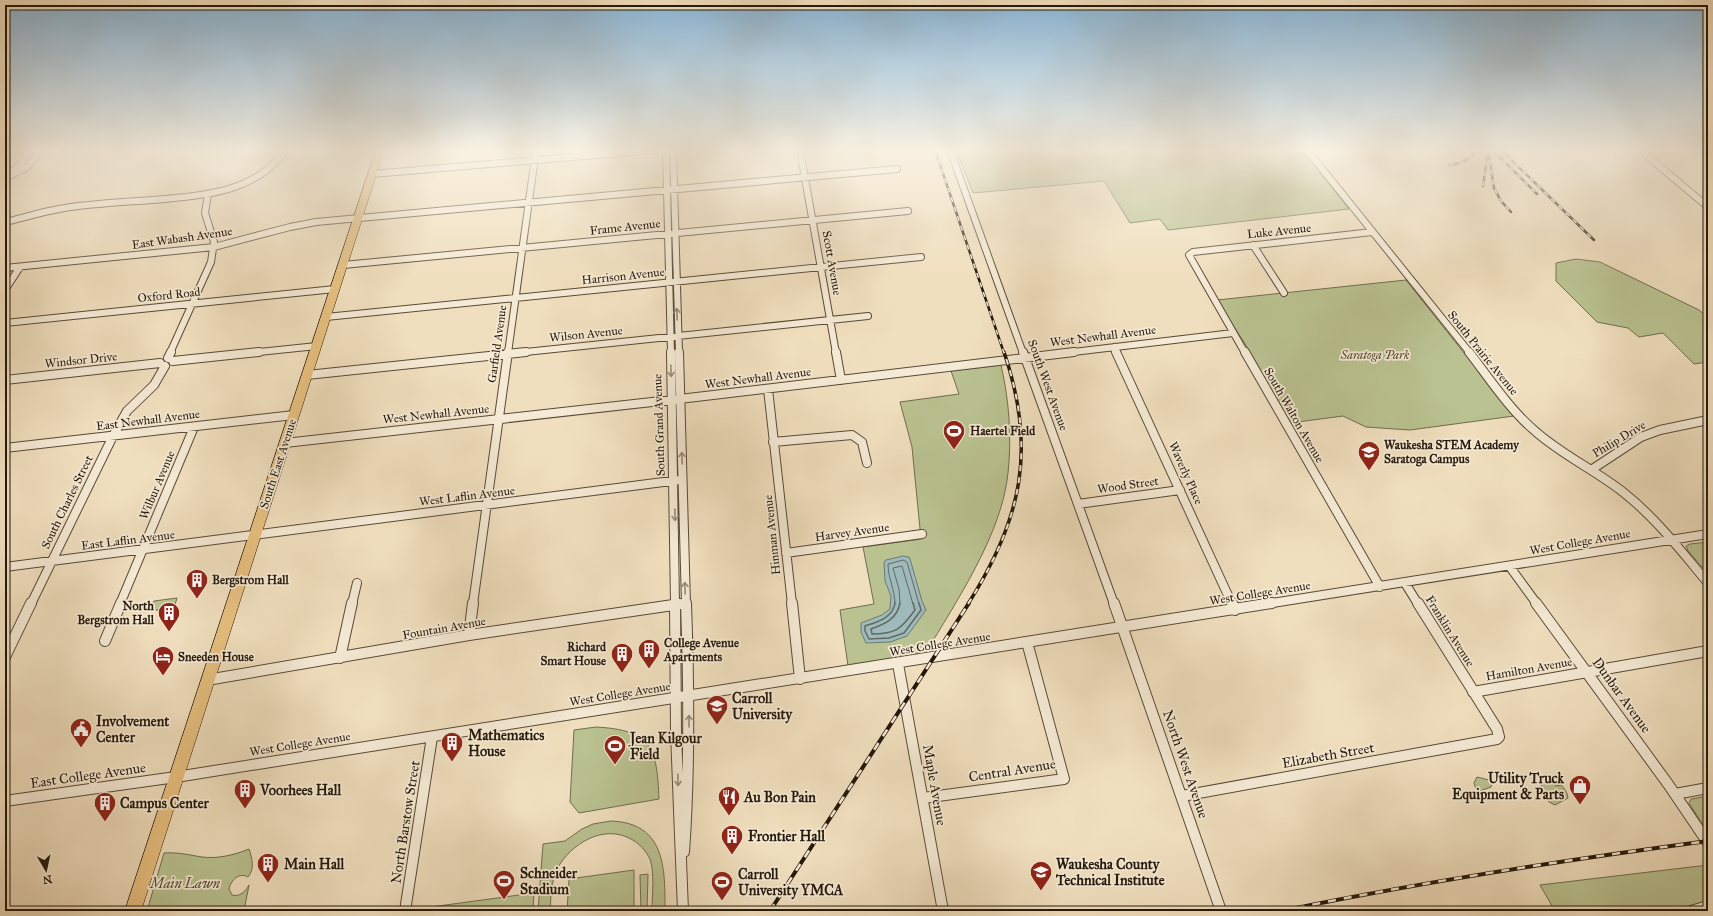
<svg xmlns="http://www.w3.org/2000/svg" width="1713" height="916" font-family="'IM FELL Great Primer',serif">
	<style>
		.green { fill: #bac291; stroke: #706d4e }
		.water { fill: #9ebabb; stroke: #6e7974 }
		.lines { fill: none; stroke-linecap: round; stroke-linejoin: round }
		.shore-far1 { stroke: #626962; stroke-width: 1 }
		.shore { stroke: #626962; stroke-width: 1.5 }
		.minor-far2-casing { stroke: #584a37; stroke-width: 8 }
		.minor-far1-casing { stroke: #584a37; stroke-width: 10 }
		.minor-casing { stroke: #584a37; stroke-width: 12 }
		.major-casing { stroke: #25180a; stroke-width: 1 }
		.minor-far2 { stroke: #f5ead5; stroke-width: 6 }
		.minor-far1 { stroke: #f5ead5; stroke-width: 8 }
		.minor { stroke: #f5ead5; stroke-width: 10 }
		.major { fill: #e8c07f; fill-rule: evenodd }
		.rail-far2-casing { stroke: #25180a; stroke-width: 2.5 }
		.rail-far1-casing { stroke: #25180a; stroke-width: 3.5 }
		.rail-casing { stroke: #25180a; stroke-width: 4 }
		.rail-far2 { stroke: #f5ead5; stroke-width: 1.5; stroke-dasharray: 5; stroke-linecap: butt }
		.rail-far1 { stroke: #f5ead5; stroke-width: 2; stroke-dasharray: 6; stroke-linecap: butt }
		.rail { stroke: #f5ead5; stroke-width: 2.5; stroke-dasharray: 8; stroke-linecap: butt }
		.oneway { stroke: #978c7a }
		.labels { text-anchor: middle; stroke-width: 3.5; stroke-linejoin: round; paint-order: stroke }
		.street-label { font-size: 12px; fill: #25180a; stroke: #f5ead5 }
		.park-label { font-size: 12px; font-style: italic; fill: #524b32; stroke: #f5ead5 }
		.poi-label { font-size: 12px; font-weight: bold; fill: #25180a; stroke: #f5ead5; text-anchor: start }
		.near-street-label { font-size: 14px; fill: #25180a; stroke: #f5ead5 }
		.near-poi-label { font-size: 14px; font-weight: bold; fill: #25180a; stroke: #f5ead5; text-anchor: start }
		.near-park-label { font-size: 14px; font-style: italic; fill: #524b32; stroke: #f5ead5 }
	</style>
	<rect width="100%" height="100%" fill="#f0dfbe"/>
	<filter id="stains"><feTurbulence type="fractalNoise" baseFrequency=".005" numOctaves="4"/><feColorMatrix values="0 0 0 0 .2 0 0 0 0 .09 0 0 0 0 .02 0 0 0 .5 -.17"/></filter>
	<radialGradient id="worn" r=".72"><stop offset=".6" stop-color="#630" stop-opacity="0"/><stop offset="1" stop-color="#630" stop-opacity=".3"/></radialGradient>
	<!-- green -->
	<path class="green" d="M956,150H1302L1349,209L1168,230L1160,219L1130,223L1104,181L973,193Z
		M1576,259L1600,262L1699,310L1708,318V362L1694,364L1663,333L1639,337L1628,328L1597,322L1556,281V263Z
		M1406,280L1514,416L1410,430L1366,427L1343,416L1290,423L1247,347L1217,300Z
		M1001,365C1009,399 1012,438 1008,473C1002,534 956,602 925,654L848,666L840,610L874,604L863,547L921,539L912,447L900,402L959,394L951,371Z
		M1708,542V574L1688,551L1686,546L1690,544Z
		M177,598L174,608L150,611L154,601Z
		M596,727C652,730 657,748 659,799L579,813L570,802L574,730Z
		M1477,777L1489,780L1492,784L1491,787L1480,791L1476,789L1474,783Z
		M1553,782L1556,786L1561,785C1565,789 1567,792 1568,798L1555,805L1549,802L1540,789L1542,784Z
		M1708,796V833L1689,803L1691,799Z
		M611,821C666,823 665,869 665,911H652C652,895 655,874 650,859C646,851 639,843 631,839C604,824 571,843 557,869C551,882 551,897 550,911H538L543,844L565,841L582,829L593,824Z
		M249,849C252,858 255,869 248,877C239,872 231,880 229,889L232,895C240,897 245,892 249,885L244,911H147L164,853C178,852 189,855 202,857C217,859 235,855 249,849Z
		M1708,865V911H1555L1540,885Z
		M634,870V911H567L569,879Z
		M648,874L647,911H641L640,875Z
		M534,893L533,911H416V909Z"/>
	<!-- water -->
	<path class="water" d="M903,556L909,557L910,559L922,601L926,610L907,636L890,642L866,643L861,632V623L882,615L890,609L891,596L885,581L884,562L886,560Z"/>
	<g class="lines">
		<!-- shore-far1 -->
		<path class="shore-far1" d="M895,604C895,590 888,578 888,564L903,560L907,562L919,604
			M900,604L899,589L893,568L902,566L913,604"/>
		<!-- shore -->
		<path class="shore" d="M895,603C893,618 877,622 865,626V631L869,639L889,638L904,633L921,610L919,603
			M900,603C897,619 885,624 871,629L872,634C896,634 901,629 915,610L913,603"/>
		<!-- minor-far2 casing -->
		<g class="minor-far2-casing">
			<path id="minor-far2" d="M666,150L671,353
				M673,150L679,353
				M800,150L836,353
				M950,150L1023,353
				M1307,150L1470,353
				M1640,150L1708,207
				M5,151L24,150
				M12,171L19,166L32,150
				M372,174L655,150
				M5,178L27,167L42,150
				M5,222C23,218 41,212 59,209C92,203 131,202 165,199C210,195 258,190 285,150
				M1253,245L1284,293
				M343,265L908,211
				M5,268L214,247L290,227L316,222L897,169
				M5,290L20,267
				M326,317L921,257
				M5,323L335,289
				M1114,347L1117,353
				M170,353L211,262L214,242L205,213L208,194
				M250,353L317,346
				M508,353L536,150
				M516,353L868,316
				M1065,353L1233,333
				M1245,353L1189,255L1193,252L1372,232"/>
		</g>
		<!-- minor-far1 casing -->
		<g class="minor-far1-casing">
			<path id="minor-far1" d="M671,352L675,604
				M679,352L686,604
				M836,352L841,380
				M1023,352L1114,604
				M1116,352L1232,604
				M1245,352L1380,587
				M1469,352C1489,378 1510,410 1535,431C1562,455 1595,470 1623,492C1656,518 1681,551 1708,583
				M168,358L171,352
				M173,361L259,352
				M307,375L526,352
				M5,380L160,363
				M768,389L792,604
				M773,442L852,435L862,442L867,463
				M285,443L688,398L1074,352
				M5,448L294,415
				M1591,470L1641,437L1660,430L1708,420
				M1078,504L1180,490
				M786,553L922,534
				M5,567L679,480
				M1510,567L1537,604
				M1405,583L1418,604
				M31,604L113,436L127,411L154,385L165,366
				M120,604L194,427
				M352,604L357,583
				M473,604L508,352
				M678,604H680
				M1266,604L1708,534"/>
		</g>
		<!-- minor casing -->
		<g class="minor-casing">
			<path id="minor" d="M675,603L676,733L683,911
				M792,603L800,679
				M1114,603L1221,911
				M1232,603L1235,610
				M1536,603L1668,784L1708,843
				M469,635L473,603
				M105,641L121,603
				M5,657L31,603
				M340,658L352,603
				M898,664L943,911
				M207,680L469,635L680,604
				M1473,692L1708,651
				M1675,794L1708,788
				M1182,796L1497,739L1499,737L1497,729L1418,603
				M923,798L1064,779L1027,642
				M5,801L176,777L1272,603
				M684,852C690,769 689,686 686,603
				M405,911L432,737
				M1691,911L1708,906"/>
		</g>
		<!-- major casing -->
		<g class="major-casing">
			<path id="major" d="M376,150H384L141,911H125Z"/>
		</g>
		<!-- minor-far2 -->
		<use href="#minor-far2" class="minor-far2"/>
		<!-- minor-far1 -->
		<use href="#minor-far1" class="minor-far1"/>
		<!-- minor -->
		<use href="#minor" class="minor"/>
		<!-- major -->
		<use href="#major" class="major"/>
		<!-- rail-far2 casing -->
		<g class="rail-far2-casing">
			<path id="rail-far2" d="M935,150L1004,353
				M1488,150L1494,188L1501,201L1511,212
				M1501,150L1594,240
				M1496,153L1537,194
				M1449,165C1461,164 1470,160 1477,150
				M1483,186L1487,158"/>
		</g>
		<!-- rail-far1 casing -->
		<g class="rail-far1-casing">
			<path id="rail-far1" d="M968,604C1022,519 1037,449 1004,352"/>
		</g>
		<!-- rail casing -->
		<g class="rail-casing">
			<path id="rail" d="M770,911L969,603
				M1281,911C1422,882 1565,860 1708,841"/>
		</g>
		<!-- rail-far2 -->
		<use href="#rail-far2" class="rail-far2"/>
		<!-- rail-far1 -->
		<use href="#rail-far1" class="rail-far1"/>
		<!-- rail -->
		<use href="#rail" class="rail"/>
	</g>
	<!-- one-way arrows -->
	<defs><path id="oneway-shaft" d="M-6 0H5M1.5-3L5.5 0L1.5 3" fill="none" stroke-width="1.6" stroke-linecap="round" stroke-linejoin="round"/></defs>
	<g class="oneway">
		<use href="#oneway-shaft" transform="translate(677 314) rotate(-92)"/>
		<use href="#oneway-shaft" transform="translate(671 371) rotate(88)"/>
		<use href="#oneway-shaft" transform="translate(682 458) rotate(-92)"/>
		<use href="#oneway-shaft" transform="translate(675 515) rotate(89)"/>
		<use href="#oneway-shaft" transform="translate(685 588) rotate(-91)"/>
		<use href="#oneway-shaft" transform="translate(689 721) rotate(-90)"/>
		<use href="#oneway-shaft" transform="translate(678 780) rotate(89)"/>
	</g>
	<!-- sky -->
	<linearGradient id="sky" x2="0" y2="1"><stop stop-color="#8ab6d6"/><stop offset="0.54" stop-color="#f8f1e2"/><stop offset="1" stop-color="#f8f1e2" stop-opacity="0"/></linearGradient>
	<rect width="1713" height="278" fill="url(#sky)"/>
	<!-- icons -->
	<defs>
		<g id="stadium-pin" transform="scale(1.15)"><path d="M0 17L-7.5 6A9.5 9.5 0 1 1 7.5 6Z" fill="#8f2418" stroke="#f5ead5"/><path d="M0-5a6.5 5 0 1 0 0 10a6.5 5 0 1 0 0-10ZM-3.5-1.8h7v3.6h-7Z" fill="#fff"/></g>
		<g id="school-pin" transform="scale(1.15)"><path d="M0 17L-7.5 6A9.5 9.5 0 1 1 7.5 6Z" fill="#8f2418" stroke="#f5ead5"/><path d="M0-5L7-2L0 1L-7-2ZM-4 1L0 2.5L4 1V4Q0 6-4 4Z" fill="#fff"/></g>
		<g id="building-pin" transform="scale(1.15)"><path d="M0 17L-7.5 6A9.5 9.5 0 1 1 7.5 6Z" fill="#8f2418" stroke="#f5ead5"/><path d="M-4-6H4V6H1V3H-1V6H-4ZM-2.5-4.3h1.7v1.8h-1.7ZM.8-4.3h1.7v1.8H.8ZM-2.5-1h1.7V.8h-1.7ZM.8-1h1.7V.8H.8Z" fill="#fff"/></g>
		<g id="hotel-pin" transform="scale(1.15)"><path d="M0 17L-7.5 6A9.5 9.5 0 1 1 7.5 6Z" fill="#8f2418" stroke="#f5ead5"/><path d="M-6-4.5h1.5V1H6V5H4.5V3h-9V5H-6ZM-4 0a1.8 1.8 0 1 1 3.6 0ZM.5 0V-2.5h3Q6-2.5 6 0Z" fill="#fff"/></g>
		<g id="university-pin" transform="scale(1.15)"><path d="M0 17L-7.5 6A9.5 9.5 0 1 1 7.5 6Z" fill="#8f2418" stroke="#f5ead5"/><path d="M0-5L7-2L0 1L-7-2ZM-4 1L0 2.5L4 1V4Q0 6-4 4Z" fill="#fff"/></g>
		<g id="civic-pin" transform="scale(1.15)"><path d="M0 17L-7.5 6A9.5 9.5 0 1 1 7.5 6Z" fill="#8f2418" stroke="#f5ead5"/><path d="M-.6-6.5H3V-4.5H.6V-3L4-1V1h2V6H-6V1h2V-1L-.6-3ZM-1.2 2.5V6h2.4V2.5Z" fill="#fff"/></g>
		<g id="shop-pin" transform="scale(1.15)"><path d="M0 17L-7.5 6A9.5 9.5 0 1 1 7.5 6Z" fill="#8f2418" stroke="#f5ead5"/><path d="M-5-2.5h2.3a2.7 3.5 0 0 1 5.4 0H5L5.5 6h-11ZM-1.5-2.5h3a1.5 2.3 0 0 0-3 0Z" fill="#fff"/></g>
		<g id="restaurant-pin" transform="scale(1.15)"><path d="M0 17L-7.5 6A9.5 9.5 0 1 1 7.5 6Z" fill="#8f2418" stroke="#f5ead5"/><path d="M-5-6h1v4h1v-4h1v4h1v-4h1v5L-1.5 .5V6h-2V.5L-5-1ZM5-6V6H3V1.5H1.5Q1.5-4 5-6Z" fill="#fff"/></g>
	</defs>
	<g fill-rule="evenodd">
		<use href="#stadium-pin" x="954" y="431"/>
		<use href="#school-pin" x="1369" y="452"/>
		<use href="#building-pin" x="197" y="580"/>
		<use href="#building-pin" x="169" y="613"/>
		<use href="#building-pin" x="649" y="650"/>
		<use href="#building-pin" x="622" y="654"/>
		<use href="#hotel-pin" x="163" y="657"/>
		<use href="#university-pin" x="717" y="706"/>
		<use href="#civic-pin" x="81" y="729"/>
		<use href="#building-pin" x="452" y="743"/>
		<use href="#stadium-pin" x="615" y="746"/>
		<use href="#shop-pin" x="1580" y="786"/>
		<use href="#building-pin" x="245" y="790"/>
		<use href="#restaurant-pin" x="729" y="797"/>
		<use href="#building-pin" x="105" y="803"/>
		<use href="#building-pin" x="732" y="836"/>
		<use href="#building-pin" x="268" y="864"/>
		<use href="#university-pin" x="1041" y="872"/>
		<use href="#stadium-pin" x="504" y="881"/>
		<use href="#stadium-pin" x="722" y="882"/>
	</g>
	<g class="labels">
		<!-- street labels -->
		<g class="street-label">
			<text transform="translate(625 227) rotate(-6)" y="4">Frame Avenue</text>
			<text transform="translate(1279 231) rotate(-6)" y="4">Luke Avenue</text>
			<text transform="translate(182 238) rotate(-8)" y="4">East Wabash Avenue</text>
			<text transform="translate(832 263) rotate(80)" y="4">Scott Avenue</text>
			<text transform="translate(623 276) rotate(-6)" y="4">Harrison Avenue</text>
			<text transform="translate(169 295) rotate(-6)" y="4">Oxford Road</text>
			<text transform="translate(586 334) rotate(-6)" y="4">Wilson Avenue</text>
			<text transform="translate(1103 336) rotate(-7)" y="4">West Newhall Avenue</text>
			<text transform="translate(497 344) rotate(-82)" y="4">Garfield Avenue</text>
			<text transform="translate(1483 353) rotate(51)" y="4">South Prairie Avenue</text>
			<text transform="translate(81 360) rotate(-6)" y="4">Windsor Drive</text>
			<text transform="translate(758 378) rotate(-7)" y="4">West Newhall Avenue</text>
			<text transform="translate(1048 385) rotate(70)" y="4">South West Avenue</text>
			<text transform="translate(436 414) rotate(-6)" y="4">West Newhall Avenue</text>
			<text transform="translate(1294 415) rotate(60)" y="4">South Walton Avenue</text>
			<text transform="translate(148 420) rotate(-7)" y="4">East Newhall Avenue</text>
			<text transform="translate(659 425) rotate(-92)" y="4">South Grand Avenue</text>
			<text transform="translate(1619 439) rotate(-31)" y="4">Philip Drive</text>
			<text transform="translate(278 464) rotate(-72)" y="4">South East Avenue</text>
			<text transform="translate(1186 473) rotate(66)" y="4">Waverly Place</text>
			<text transform="translate(157 485) rotate(-67)" y="4">Wilbur Avenue</text>
			<text transform="translate(1128 485) rotate(-8)" y="4">Wood Street</text>
			<text transform="translate(467 496) rotate(-7)" y="4">West Laflin Avenue</text>
			<text transform="translate(67 502) rotate(-64)" y="4">South Charles Street</text>
			<text transform="translate(852 532) rotate(-8)" y="4">Harvey Avenue</text>
			<text transform="translate(772 535) rotate(-96)" y="4">Hinman Avenue</text>
			<text transform="translate(128 540) rotate(-7)" y="4">East Laflin Avenue</text>
			<text transform="translate(1580 542) rotate(-10)" y="4">West College Avenue</text>
			<text transform="translate(1260 593) rotate(-9)" y="4">West College Avenue</text>
			<text transform="translate(444 628) rotate(-10)" y="4">Fountain Avenue</text>
			<text transform="translate(1450 631) rotate(58)" y="4">Franklin Avenue</text>
			<text transform="translate(940 644) rotate(-9)" y="4">West College Avenue</text>
			<text transform="translate(1529 669) rotate(-10)" y="4">Hamilton Avenue</text>
			<text transform="translate(620 694) rotate(-9)" y="4">West College Avenue</text>
			<text transform="translate(300 744) rotate(-9)" y="4">West College Avenue</text>
		</g>
		<!-- park labels -->
		<g class="park-label">
			<text x="1375" y="359">Saratoga Park</text>
		</g>
		<!-- poi labels -->
		<g class="poi-label">
			<text x="970" y="435">Haertel Field</text>
			<text x="1384" y="449">Waukesha STEM Academy<tspan x="1384" dy="14">Saratoga Campus</tspan></text>
			<text x="212" y="584">Bergstrom Hall</text>
			<text x="154" y="610" text-anchor="end">North<tspan x="154" dy="14">Bergstrom Hall</tspan></text>
			<text x="664" y="647">College Avenue<tspan x="664" dy="14">Apartments</tspan></text>
			<text x="606" y="651" text-anchor="end">Richard<tspan x="606" dy="14">Smart House</tspan></text>
			<text x="178" y="661">Sneeden House</text>
		</g>
		<!-- near-street labels -->
		<g class="near-street-label">
			<text transform="translate(1622 695) rotate(54)" y="5">Dunbar Avenue</text>
			<text transform="translate(1328 755) rotate(-10)" y="5">Elizabeth Street</text>
			<text transform="translate(1186 764) rotate(71)" y="5">North West Avenue</text>
			<text transform="translate(1012 770) rotate(-9)" y="5">Central Avenue</text>
			<text transform="translate(88 775) rotate(-8)" y="5">East College Avenue</text>
			<text transform="translate(935 785) rotate(80)" y="5">Maple Avenue</text>
			<text transform="translate(405 822) rotate(-81)" y="5">North Barstow Street</text>
		</g>
		<!-- near-poi labels -->
		<g class="near-poi-label">
			<text x="732" y="703">Carroll<tspan x="732" dy="16">University</tspan></text>
			<text x="96" y="726">Involvement<tspan x="96" dy="16">Center</tspan></text>
			<text x="468" y="740">Mathematics<tspan x="468" dy="16">House</tspan></text>
			<text x="630" y="743">Jean Kilgour<tspan x="630" dy="16">Field</tspan></text>
			<text x="1564" y="783" text-anchor="end">Utility Truck<tspan x="1564" dy="16">Equipment &amp; Parts</tspan></text>
			<text x="260" y="795">Voorhees Hall</text>
			<text x="744" y="802">Au Bon Pain</text>
			<text x="120" y="808">Campus Center</text>
			<text x="748" y="841">Frontier Hall</text>
			<text x="284" y="869">Main Hall</text>
			<text x="1056" y="869">Waukesha County<tspan x="1056" dy="16">Technical Institute</tspan></text>
			<text x="520" y="878">Schneider<tspan x="520" dy="16">Stadium</tspan></text>
			<text x="738" y="879">Carroll<tspan x="738" dy="16">University YMCA</tspan></text>
		</g>
		<!-- near-park labels -->
		<g class="near-park-label">
			<text x="185" y="888">Main Lawn</text>
		</g>
	</g>
	<!-- margin -->
	<rect width="1713" height="916" fill="none" stroke="#f0dfbe" stroke-width="20"/>
	<rect x="6" y="6" width="1701" height="904" fill="none" stroke="#25180a" stroke-width="2"/>
	<rect x="10" y="10" width="1693" height="896" fill="none" stroke="#25180a"/>
	<!-- north arrow -->
	<g transform="translate(46 870) rotate(171)" stroke="#f5ead5" stroke-width="3" paint-order="stroke">
	<path d="M0-3L7 15L0 10L-7 15Z" fill="#25180a"/>
	<text y="-6" font-size="11" font-weight="bold" text-anchor="middle" fill="#25180a">N</text>
	</g>
	<rect width="100%" height="100%" filter="url(#stains)"/>
	<rect width="100%" height="100%" fill="url(#worn)"/>
</svg>
